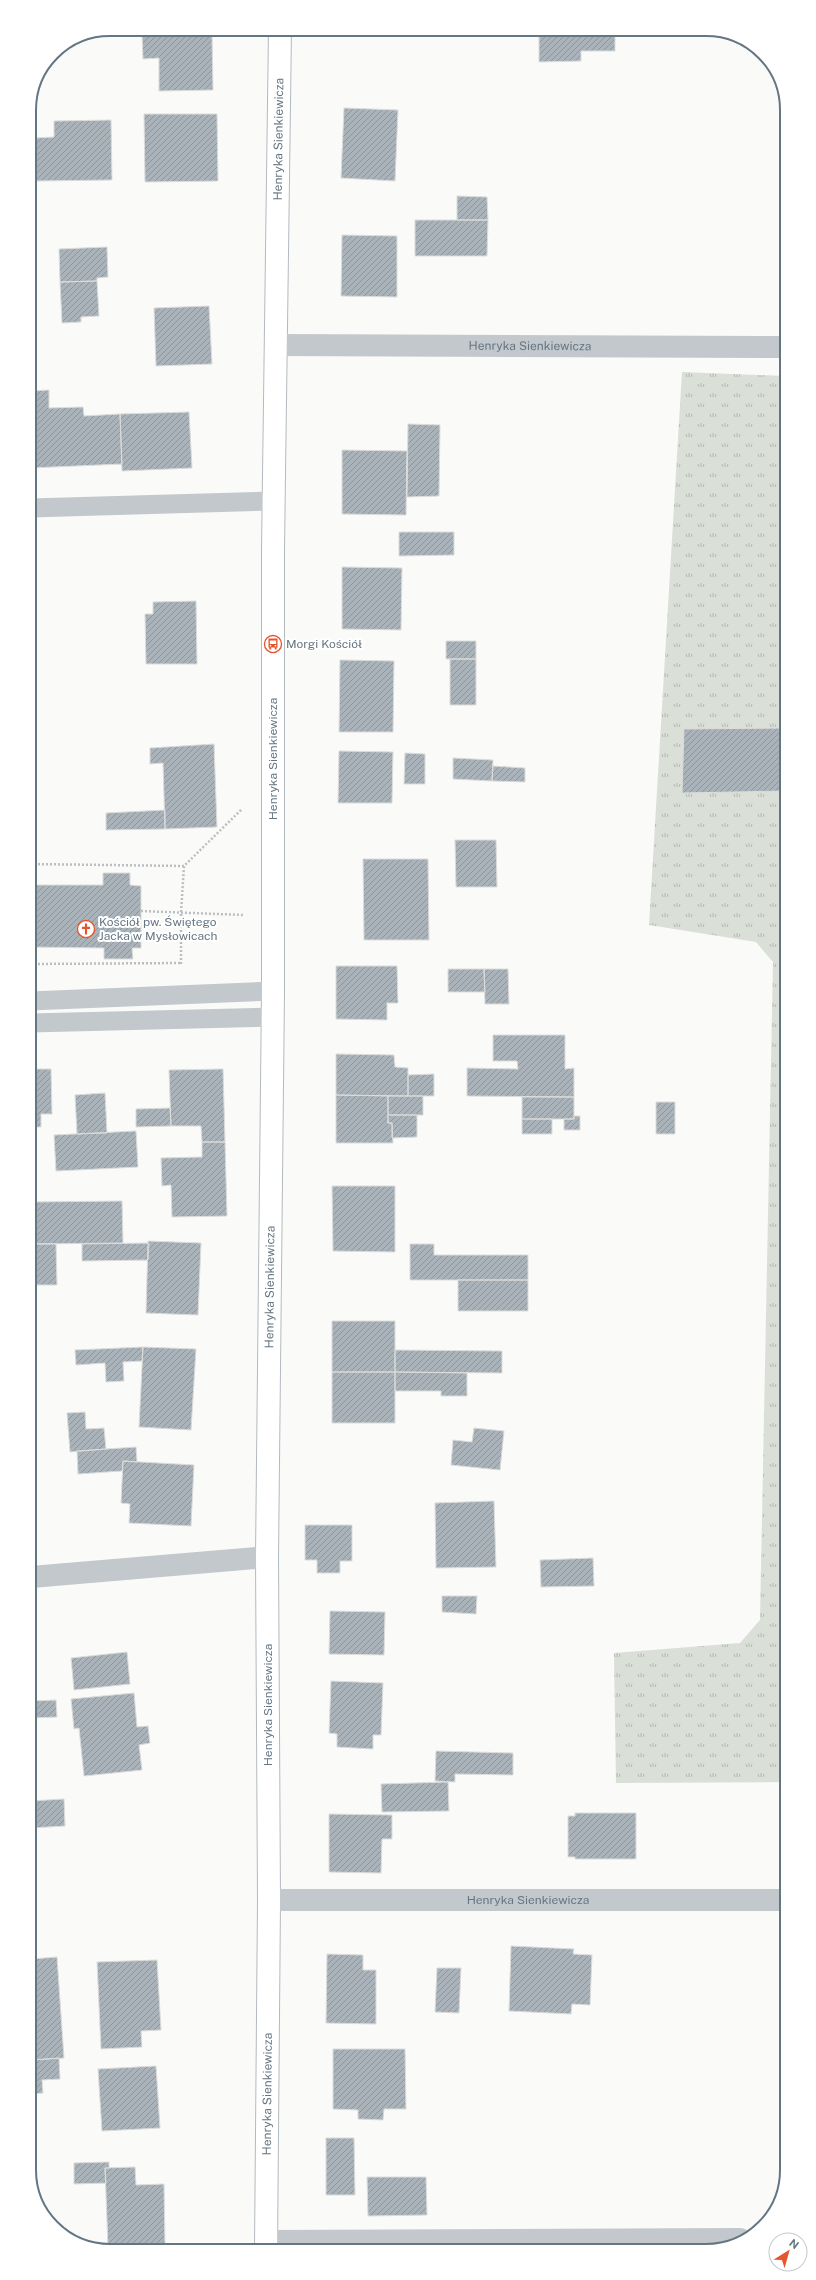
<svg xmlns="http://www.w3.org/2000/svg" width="816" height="2280" font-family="'Public Sans',sans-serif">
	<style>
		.grass { fill: url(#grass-tufts) }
		.building { fill: url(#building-hatch); stroke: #dcdcda }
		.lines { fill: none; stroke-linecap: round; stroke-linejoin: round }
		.secondary-casing { stroke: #b3babf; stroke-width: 24 }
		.path { stroke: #bbbfc2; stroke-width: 2.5; stroke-dasharray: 2 2; stroke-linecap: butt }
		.lane { stroke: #c3c8cc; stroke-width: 19 }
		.street { stroke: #c3c8cc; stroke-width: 22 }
		.secondary { stroke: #fff; stroke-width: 22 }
		.labels { text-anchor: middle; stroke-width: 4; stroke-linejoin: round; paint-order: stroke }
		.street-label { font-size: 12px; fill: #657683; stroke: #fff }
		.poi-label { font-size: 12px; fill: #657683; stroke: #fff; text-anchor: start }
		.rim { fill: none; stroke: #657683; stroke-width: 2 }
	</style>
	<defs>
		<pattern id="grass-tufts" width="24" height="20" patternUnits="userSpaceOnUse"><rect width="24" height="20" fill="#dadfd7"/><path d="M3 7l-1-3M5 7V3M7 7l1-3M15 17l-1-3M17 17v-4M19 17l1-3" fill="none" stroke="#b4b9b4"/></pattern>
		<pattern id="building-hatch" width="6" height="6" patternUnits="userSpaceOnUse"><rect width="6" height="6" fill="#aab3b9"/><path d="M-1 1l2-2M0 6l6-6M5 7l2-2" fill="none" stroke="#8e969c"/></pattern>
	</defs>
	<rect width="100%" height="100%" fill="#fafaf8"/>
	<!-- grass -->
	<path class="grass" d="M682,372L785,376L786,1782L616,1783L614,1653L740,1643L760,1620L773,962L756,942L649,925Z"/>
	<!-- building -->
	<path class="building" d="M539,29H615V51H581V61L539,62Z
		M212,34L213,90L159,91V58L143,59L142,35Z
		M344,108L398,110L395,181L341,178Z
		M144,114H217L218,181L145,182Z
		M111,120L112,180L35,181L34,138L54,137V121Z
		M457,196L487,197L488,220H457Z
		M415,220H488L487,256H415Z
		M342,235L397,236V297L341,296Z
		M782,240H784V298H780Z
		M107,247L108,277L97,278V281L60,282L59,249Z
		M97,281L99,316L81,317V322L62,323L60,282Z
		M209,306L212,364L156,366L154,308Z
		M49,390V408L83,407L84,416L120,414L122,464L30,468V391Z
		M189,412L192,468L122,471L120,414Z
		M408,424L440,425L439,496L407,497Z
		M342,450L407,451L406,515L342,514Z
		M399,532H454V555L399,556Z
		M342,567L402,568L401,630L342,629Z
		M196,601L197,664H146L145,614H153V602Z
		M446,641H476V659H446Z
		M450,659H476V705H450Z
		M340,660L394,661L393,732H339Z
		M785,728V791L682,793L684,729Z
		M214,744L217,827L165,829L163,763L150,764V748Z
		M339,751L393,752L392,803H338Z
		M405,753L425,754V784H404Z
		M453,758L493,760L492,781L453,779Z
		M493,766L525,768V782L492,781Z
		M165,810V829L106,830V813Z
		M455,840H496L497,887H456Z
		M363,859H428L429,940H364Z
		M103,873H130V885L141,886V948H132L133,959H104V948L30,947V885H103Z
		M336,966H397L398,1003H387V1020L336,1019Z
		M448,969H484L485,992H448Z
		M484,969H508L509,1004H485Z
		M493,1035H565V1069L574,1068V1097L467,1096V1068L518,1069L517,1061H493Z
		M336,1054L394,1055L395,1067L408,1068V1096L336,1095Z
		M30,1069H51L52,1114H41V1127H30Z
		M223,1069L225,1142H202L201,1126H171L169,1070Z
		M434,1074V1096H408V1075Z
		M105,1093L107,1133L77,1134L75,1095Z
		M336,1095L388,1096V1123H392L393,1143H336Z
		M388,1096H423V1115H388Z
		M522,1097H574V1119H522Z
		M656,1102H675V1134H656Z
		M170,1108L171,1126L136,1127V1109Z
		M388,1115H417V1137L392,1138V1123H388Z
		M574,1116H580V1130H564V1119H574Z
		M522,1119H552V1134H522Z
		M136,1131L138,1167L56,1171L54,1135Z
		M202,1142H225L227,1216L172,1217L171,1185L162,1186L161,1158L202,1157Z
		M332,1186H395V1252L333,1251Z
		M122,1201L123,1243L31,1244V1202Z
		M148,1241L201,1243L198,1315L146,1313Z
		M149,1243L148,1260L82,1261V1244Z
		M31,1244H56L57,1285H31Z
		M410,1244H434V1255H528V1280H410Z
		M458,1280H528V1311H458Z
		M332,1321H395V1372H332Z
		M143,1347L196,1349L191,1430L139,1427Z
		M143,1347L142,1361L123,1362L124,1381L106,1382L105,1363L76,1365L75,1350Z
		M395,1350L502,1351V1373L395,1372Z
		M332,1372H395V1423H332Z
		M395,1372L467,1373V1396H441V1391H395Z
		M85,1412L86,1429L104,1428L106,1449L70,1452L67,1413Z
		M474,1428L504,1431L500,1470L451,1465L453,1440L472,1442Z
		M136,1447L137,1462L123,1461L122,1471L78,1474L77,1451Z
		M123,1461L194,1465L191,1526L129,1523L130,1504L121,1503Z
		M494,1501L496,1567L436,1568L435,1503Z
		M305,1525H352V1561H340V1573H317V1560H305Z
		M593,1558L594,1586L541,1587L540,1560Z
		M442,1596H477L476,1614L442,1612Z
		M330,1611L385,1612L384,1655L329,1654Z
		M127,1652L130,1684L74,1690L71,1658Z
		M331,1681L383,1683L381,1735H373V1749L337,1747V1734L329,1733Z
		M134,1693L137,1727L148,1726L150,1743L139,1745L142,1770L84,1776L79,1728L74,1729L71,1699Z
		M56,1700L57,1717L31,1718V1701Z
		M436,1751L513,1753V1775L455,1774V1782L435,1781Z
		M448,1782L449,1811L382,1812L381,1784Z
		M64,1799L65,1826L31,1828V1801Z
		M575,1813H636V1859H575V1857H568V1816H575Z
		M329,1814L392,1815V1839H382L381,1873L329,1872Z
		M511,1946L574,1949L573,1954L592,1955L590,2005L572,2004L571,2014L509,2011Z
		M327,1954L363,1955V1970H376V2024L326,2023Z
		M57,1957L64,2058L32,2060V1959Z
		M157,1960L161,2030L141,2031L142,2047L101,2049L97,1962Z
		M437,1968H461L459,2013L435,2012Z
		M333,2049H405L406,2109H384L383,2120L358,2119V2110L333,2109Z
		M59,2058L60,2079L42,2080L43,2093L32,2094V2060Z
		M156,2066L160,2128L102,2131L98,2069Z
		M787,2108V2134L781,2128L780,2115Z
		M326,2138H354L355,2195H326Z
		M109,2162V2168H105L106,2183L74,2184V2163Z
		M135,2167L136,2185L164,2184L165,2245L108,2247L105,2168Z
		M367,2177H426L427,2215L368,2216Z"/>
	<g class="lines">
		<!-- secondary casing -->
		<g class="secondary-casing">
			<g id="secondary">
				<path id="s3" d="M266,2250L269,1900L267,1557L273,991V550L280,29"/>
			</g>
		</g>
		<!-- path -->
		<path class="path" d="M30,864L184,866L242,809
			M141,911L243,915
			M30,964L181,963
			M181,964V913L184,866"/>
		<!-- lane -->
		<path class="lane" d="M30,508L273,501
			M30,1001L273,991
			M30,1023L272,1017"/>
		<!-- street -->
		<g class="street">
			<path id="s1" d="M276,345L785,347"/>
			<path d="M31,1577L267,1557"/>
			<path id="s2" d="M269,1900H787"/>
			<path d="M267,2241L740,2239"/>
		</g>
		<!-- secondary -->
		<use href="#secondary" class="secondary"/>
	</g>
	<!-- icons -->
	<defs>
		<g id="bus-ring" transform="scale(0.9)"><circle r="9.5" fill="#fff" stroke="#e4572e" stroke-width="1.5"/><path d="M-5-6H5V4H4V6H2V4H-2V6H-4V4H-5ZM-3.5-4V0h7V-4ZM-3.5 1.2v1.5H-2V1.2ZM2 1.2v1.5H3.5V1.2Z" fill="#e4572e"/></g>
		<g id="church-ring" transform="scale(0.9)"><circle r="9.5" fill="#fff" stroke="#e4572e" stroke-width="1.5"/><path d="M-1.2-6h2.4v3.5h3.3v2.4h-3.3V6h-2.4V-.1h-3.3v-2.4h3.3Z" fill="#e4572e"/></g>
	</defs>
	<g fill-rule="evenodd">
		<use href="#bus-ring" x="273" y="644"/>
		<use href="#church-ring" x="86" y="929"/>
	</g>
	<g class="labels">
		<!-- street labels -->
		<g class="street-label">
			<text dy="4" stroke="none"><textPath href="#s3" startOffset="2111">Henryka Sienkiewicza</textPath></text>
			<text dy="4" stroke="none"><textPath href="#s1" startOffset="254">Henryka Sienkiewicza</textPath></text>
			<text transform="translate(273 759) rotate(-90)" y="4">Henryka Sienkiewicza</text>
			<text dy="4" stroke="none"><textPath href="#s3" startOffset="963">Henryka Sienkiewicza</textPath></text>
			<text transform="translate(268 1705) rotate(-90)" y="4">Henryka Sienkiewicza</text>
			<text dy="4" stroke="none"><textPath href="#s2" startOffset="259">Henryka Sienkiewicza</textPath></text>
			<text dy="4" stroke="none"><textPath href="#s3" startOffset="156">Henryka Sienkiewicza</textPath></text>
		</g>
		<!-- poi labels -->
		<g class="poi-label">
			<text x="286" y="648">Morgi Kościół</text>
			<text x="99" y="926">Kościół pw. Świętego<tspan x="99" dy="14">Jacka w Mysłowicach</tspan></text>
		</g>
	</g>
	<!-- crop -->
	<path d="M0 0H816V2280H0ZM110 36H706A74 74 0 0 1 780 110V2170A74 74 0 0 1 706 2244H110A74 74 0 0 1 36 2170V110A74 74 0 0 1 110 36Z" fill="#fff" fill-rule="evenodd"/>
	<path class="rim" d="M110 36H706A74 74 0 0 1 780 110V2170A74 74 0 0 1 706 2244H110A74 74 0 0 1 36 2170V110A74 74 0 0 1 110 36Z"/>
	<!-- north arrow -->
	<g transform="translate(788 2252) rotate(37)"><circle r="19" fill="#ffffff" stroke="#c1c8cd"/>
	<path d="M0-3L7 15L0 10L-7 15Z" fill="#e4572e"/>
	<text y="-6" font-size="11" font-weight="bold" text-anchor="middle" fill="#657683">N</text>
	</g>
</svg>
